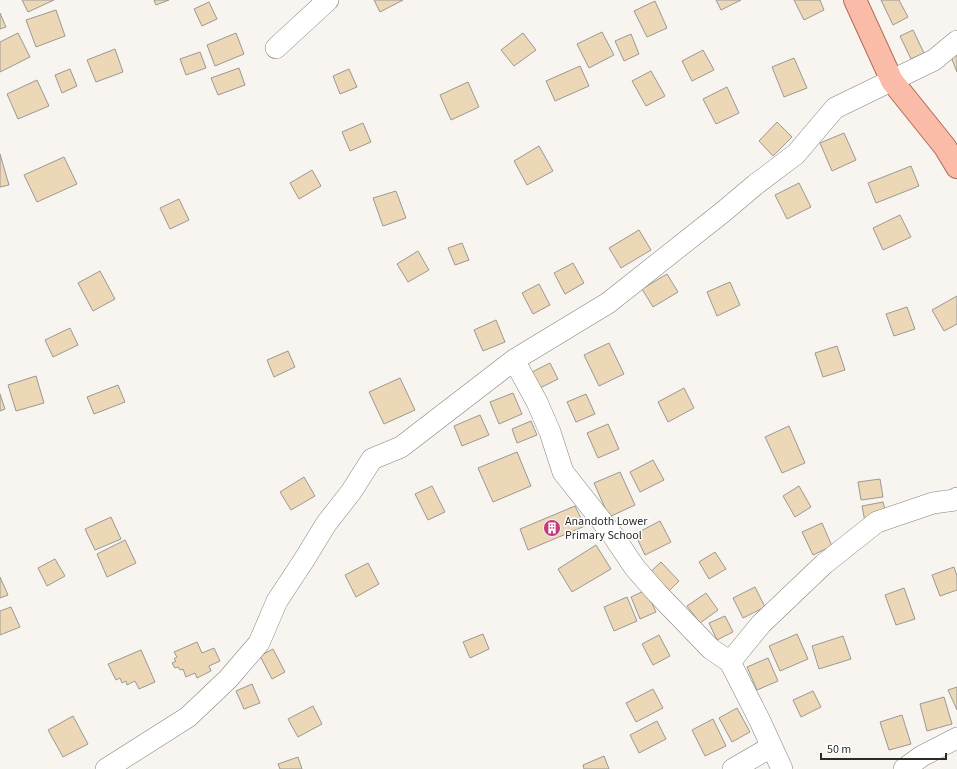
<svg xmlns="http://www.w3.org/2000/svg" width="957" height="769" font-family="'Source Sans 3',sans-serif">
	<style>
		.building { fill: #ecd7b6; stroke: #9b9995 }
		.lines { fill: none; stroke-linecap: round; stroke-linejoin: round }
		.minor-casing { stroke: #85837f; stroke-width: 22 }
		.major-casing { stroke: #b06c56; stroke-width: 24 }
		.minor { stroke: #fff; stroke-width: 21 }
		.major { stroke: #fabca8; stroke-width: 22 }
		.labels { text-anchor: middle; stroke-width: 3; stroke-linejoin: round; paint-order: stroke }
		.poi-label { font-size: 12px; fill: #2c2b2a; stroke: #fff; text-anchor: start }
	</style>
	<rect width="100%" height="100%" fill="#f8f5f1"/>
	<!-- building -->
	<path class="building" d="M22,0H54L28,12Z
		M154,0H169L156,5Z
		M374,0H403L380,12Z
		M716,0H741L721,10Z
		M794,0H820L824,10L804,20Z
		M881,0H899L908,17L893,25Z
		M655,1L667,28L647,37L634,11Z
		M209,2L217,19L202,26L194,9Z
		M56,10L65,36L36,47L26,20Z
		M0,13L6,27L0,29Z
		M913,30L924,53L911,59L900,36Z
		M602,32L614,55L589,68L577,44Z
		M18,33L30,57L0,72V42Z
		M236,33L244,54L215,66L207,45Z
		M523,33L536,50L514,66L501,50Z
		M631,34L639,54L624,61L615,41Z
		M115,49L123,72L96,82L87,60Z
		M703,50L714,70L692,81L682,61Z
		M200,52L206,68L186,75L180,59Z
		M957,55V72L951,57Z
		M794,58L807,88L784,97L772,67Z
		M580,66L589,86L555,101L546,81Z
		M239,68L245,85L218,95L211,78Z
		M70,69L77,86L62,93L55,75Z
		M349,69L357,87L340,94L333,76Z
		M651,71L665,96L646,106L632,81Z
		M37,80L49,106L18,119L7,94Z
		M468,82L479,107L451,120L440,95Z
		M727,87L739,113L716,124L703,99Z
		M777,122L792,137L773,156L759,141Z
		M363,123L371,142L350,151L342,132Z
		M844,133L856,160L832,171L820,143Z
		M539,146L553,171L527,185L514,161Z
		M0,154L9,185L0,187Z
		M64,157L77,184L37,202L24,175Z
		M911,166L919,186L876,203L868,183Z
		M312,170L321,186L299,199L290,183Z
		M799,183L811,207L787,219L775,195Z
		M396,191L406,218L383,226L373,198Z
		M179,199L189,220L170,229L160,208Z
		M900,215L911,237L883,250L873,228Z
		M639,230L651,250L621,268L609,248Z
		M462,243L469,260L455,265L448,248Z
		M418,251L429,270L408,282L397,264Z
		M573,263L584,283L565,294L554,273Z
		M100,271L115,299L93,311L78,283Z
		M667,274L678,292L653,307L642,289Z
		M730,282L740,305L717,316L707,292Z
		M539,284L550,305L533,314L522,293Z
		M957,296V324L944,331L932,310Z
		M907,307L915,329L894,336L886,314Z
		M496,320L505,342L483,351L474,330Z
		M70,328L78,345L53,357L45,340Z
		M609,343L624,374L599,386L584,355Z
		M837,346L845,370L823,377L815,353Z
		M288,351L295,367L274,377L267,360Z
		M550,363L558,379L538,389L530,373Z
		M36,376L44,403L16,411L8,385Z
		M400,378L415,410L384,424L369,392Z
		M118,385L125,402L94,414L87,397Z
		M684,388L694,408L668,422L658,402Z
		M513,393L522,414L499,424L490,402Z
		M0,394L5,409L0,411Z
		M586,394L595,414L576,422L567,402Z
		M480,415L489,435L462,446L454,426Z
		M531,421L537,435L517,443L512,429Z
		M608,424L619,449L598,458L587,433Z
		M789,426L805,463L782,473L765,437Z
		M517,452L531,486L493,502L478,468Z
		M653,460L664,480L640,492L630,472Z
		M620,472L635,505L609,517L594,483Z
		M304,477L315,496L291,510L280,492Z
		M880,479L883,497L861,500L858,482Z
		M432,486L445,512L428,520L415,494Z
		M799,486L811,507L795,517L783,496Z
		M883,502L887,517L865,522L862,506Z
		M575,506L585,526L528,550L520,529Z
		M111,517L121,539L95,550L85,529Z
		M660,521L671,542L645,555L635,534Z
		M822,523L832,546L813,555L802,532Z
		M125,540L136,563L107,577L97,554Z
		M596,545L611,569L572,592L558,569Z
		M715,552L726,569L709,579L699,562Z
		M55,559L65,576L47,586L38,568Z
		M661,562L679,581L665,595L646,576Z
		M368,563L379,584L356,597L345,575Z
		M954,567L957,576V590L940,596L932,575Z
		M0,577L8,595L0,598Z
		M755,587L765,607L743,618L733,598Z
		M904,588L915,619L896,625L885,595Z
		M646,590L656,612L640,619L631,597Z
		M706,593L718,610L700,623L687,606Z
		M627,597L637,621L614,631L604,607Z
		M11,607L20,627L0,635V611Z
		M725,616L733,632L717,640L709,623Z
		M483,634L489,649L470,658L463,642Z
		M797,634L808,659L780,671L769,646Z
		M659,635L670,656L653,665L642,644Z
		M843,636L851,659L819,669L812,646Z
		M197,642L202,653L214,648L220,661L209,666L211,671L197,678L195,673L186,677L183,669L180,670L178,667L175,668L172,663L176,661L174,659L177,657L174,652Z
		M273,649L285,672L272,679L260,656Z
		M141,650L155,682L139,689L135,681L127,685L126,681L122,683L120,678L116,680L108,664Z
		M768,658L778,681L757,690L747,667Z
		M252,684L260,703L244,709L236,691Z
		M957,687V710L948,690Z
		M653,689L663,708L636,722L626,703Z
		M813,691L821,707L801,717L793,700Z
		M944,697L952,724L927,731L920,704Z
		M313,706L322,724L298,737L288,719Z
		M737,708L750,732L732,742L719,718Z
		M902,715L911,744L889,750L880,722Z
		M73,716L88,744L63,757L48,730Z
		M713,719L726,746L705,756L692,730Z
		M657,721L666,739L639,753L630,735Z
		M604,756L609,769H584L583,765Z
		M298,757L302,769H280L278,764Z"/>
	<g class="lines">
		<!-- minor casing -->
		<g class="minor-casing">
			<path id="minor" d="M276,48L328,0
				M514,360L537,402L550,432L563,472L612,534L635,568L657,593L711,649L730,662L760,721L782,769
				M730,662L761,624L824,564L877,522L933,503L955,500L957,498
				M106,769L188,717L228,679L259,643L277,601L304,560L326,524L351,492L372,459L401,447L514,360L608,303L723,212L755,185L796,154L835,108L934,60L957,41
				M733,769L771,747
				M904,769L922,756L957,738"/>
		</g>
		<!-- major casing -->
		<g class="major-casing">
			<path id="major" d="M855,0L892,81L945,147L957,167"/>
		</g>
		<!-- minor -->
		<use href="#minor" class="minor"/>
		<!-- major -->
		<use href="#major" class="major"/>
	</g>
	<!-- icons -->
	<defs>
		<g id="building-disc" transform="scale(0.9)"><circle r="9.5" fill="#c23c7d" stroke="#fff"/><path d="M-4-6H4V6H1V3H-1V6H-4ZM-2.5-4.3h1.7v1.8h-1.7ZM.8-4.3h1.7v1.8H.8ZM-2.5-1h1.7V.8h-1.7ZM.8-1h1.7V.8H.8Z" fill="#fff"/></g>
	</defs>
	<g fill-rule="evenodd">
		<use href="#building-disc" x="552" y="528"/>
	</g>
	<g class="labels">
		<!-- poi labels -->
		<g class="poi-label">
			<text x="565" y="525">Anandoth Lower<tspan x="565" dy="14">Primary School</tspan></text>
		</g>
	</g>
	<!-- scale -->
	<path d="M821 753v6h125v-6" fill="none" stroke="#2c2b2a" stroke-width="2"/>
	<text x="827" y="753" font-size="12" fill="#2c2b2a" stroke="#ffffff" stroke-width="3" paint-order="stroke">50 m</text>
</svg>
